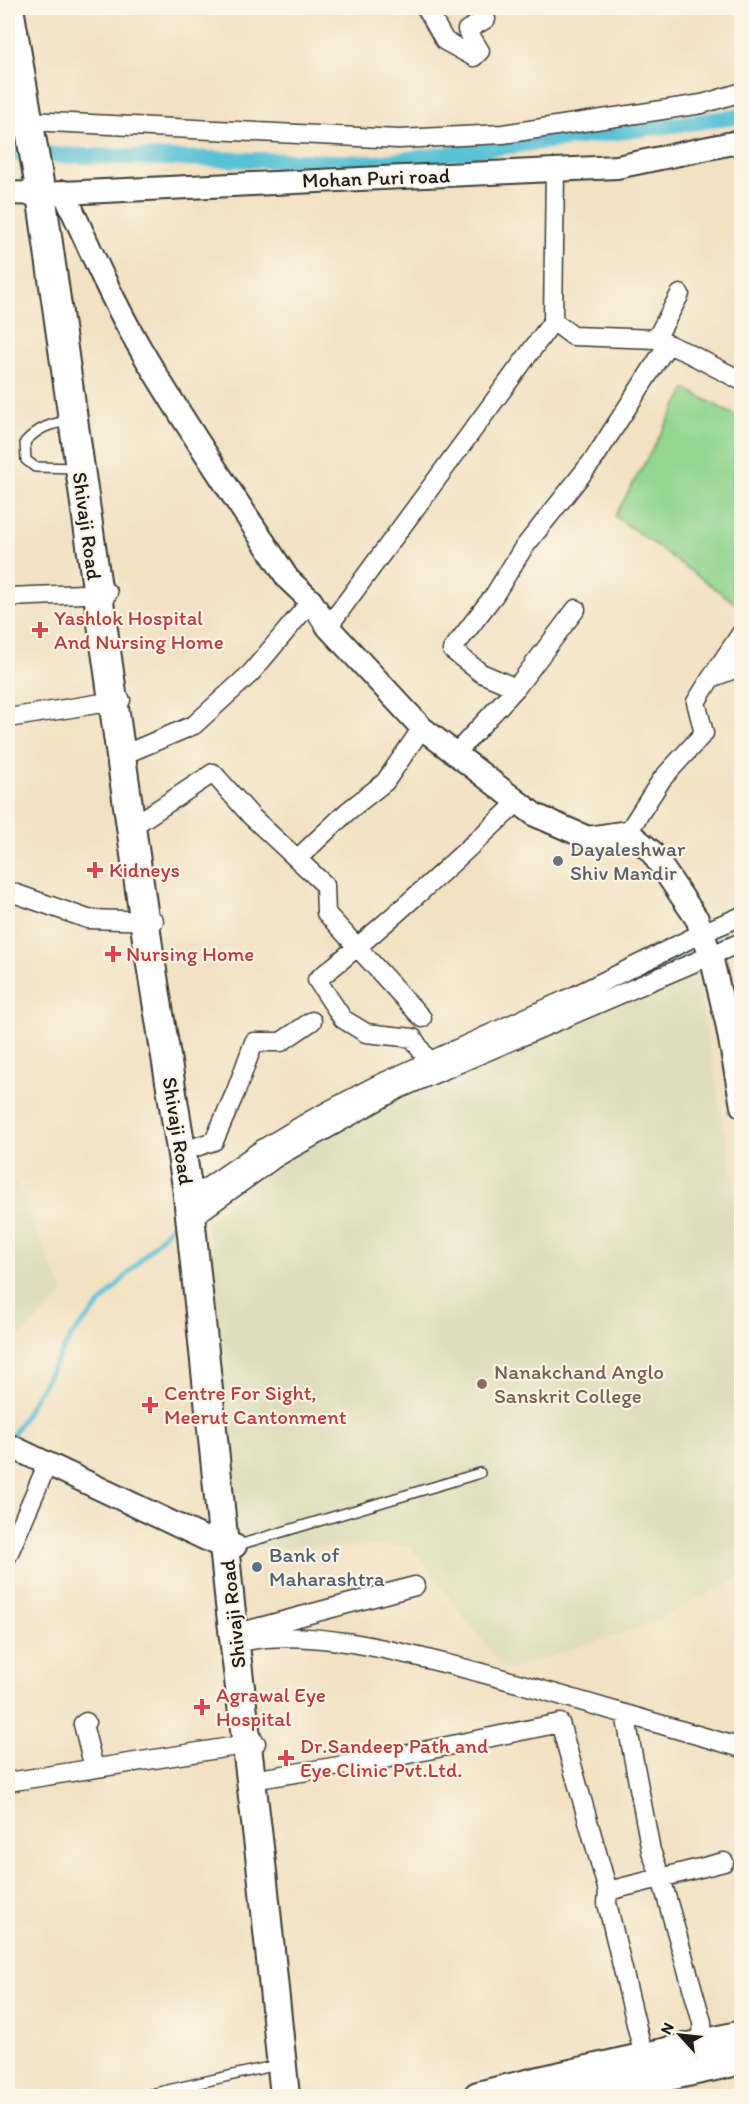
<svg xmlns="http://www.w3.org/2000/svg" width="749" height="2104" font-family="Itim,sans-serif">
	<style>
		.built { fill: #dfddbb }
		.green { fill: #92d68f; stroke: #577956; stroke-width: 1.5 }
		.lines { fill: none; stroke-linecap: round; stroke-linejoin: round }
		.stream { stroke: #58c1d5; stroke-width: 4.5 }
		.canal { stroke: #58c1d5; stroke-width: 16 }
		.service-casing { stroke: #3c3a35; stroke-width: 12 }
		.minor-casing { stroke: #3c3a35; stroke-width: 21 }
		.tertiary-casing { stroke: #3c3a35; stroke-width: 26 }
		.primary-casing { stroke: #3c3a35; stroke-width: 32 }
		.service { stroke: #fff; stroke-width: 9 }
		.minor { stroke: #fff; stroke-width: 18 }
		.tertiary { stroke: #fff; stroke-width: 22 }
		.primary { stroke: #fff; stroke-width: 28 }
		.health-dot { fill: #e0444e; stroke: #fcf5e5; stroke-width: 2 }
		.worship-dot { fill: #6b7280; stroke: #fcf5e5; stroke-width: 2 }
		.education-dot { fill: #8d6e63; stroke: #fcf5e5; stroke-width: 2 }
		.service-dot { fill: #5c6f8a; stroke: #fcf5e5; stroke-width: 2 }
		.labels { text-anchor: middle; stroke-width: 4.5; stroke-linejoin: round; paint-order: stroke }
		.street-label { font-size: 21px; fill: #1c1c1c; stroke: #fcf5e5 }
		.health-label { font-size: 21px; fill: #be3a42; stroke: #fcf5e5; text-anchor: start }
		.worship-label { font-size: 21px; fill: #5b616d; stroke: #fcf5e5; text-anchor: start }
		.education-label { font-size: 21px; fill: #785e54; stroke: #fcf5e5; text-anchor: start }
		.service-label { font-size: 21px; fill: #4e5e75; stroke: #fcf5e5; text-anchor: start }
	</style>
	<rect width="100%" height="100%" fill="#fcf5e5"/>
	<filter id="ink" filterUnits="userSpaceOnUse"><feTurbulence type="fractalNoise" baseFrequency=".0167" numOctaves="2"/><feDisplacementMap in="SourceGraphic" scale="12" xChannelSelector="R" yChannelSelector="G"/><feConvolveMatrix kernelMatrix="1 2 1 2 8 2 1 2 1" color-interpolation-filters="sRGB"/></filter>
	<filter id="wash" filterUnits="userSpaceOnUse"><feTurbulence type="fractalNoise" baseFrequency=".008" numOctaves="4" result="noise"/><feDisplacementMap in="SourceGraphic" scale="24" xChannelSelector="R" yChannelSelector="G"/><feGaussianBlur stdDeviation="1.35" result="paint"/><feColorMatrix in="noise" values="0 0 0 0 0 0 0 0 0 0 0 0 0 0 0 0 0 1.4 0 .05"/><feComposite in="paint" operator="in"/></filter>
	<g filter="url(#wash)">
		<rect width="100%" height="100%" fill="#f2e1c2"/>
		<!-- built -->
		<path class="built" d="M695,972L741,1216V1577L646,1625L506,1671L410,1546L238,1548L207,1222L282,1162L412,1089Z
			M8,1170L19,1189L64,1294L8,1349Z"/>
		<!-- green -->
		<path class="green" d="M686,389L741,419L742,594L735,603L615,516Z"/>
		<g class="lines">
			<!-- stream -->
			<path class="stream" d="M711,942L742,929
				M621,984L701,947
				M10,1440L72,1335L175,1222"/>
			<!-- canal -->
			<path class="canal" d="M8,154L377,163L742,116"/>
		</g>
	</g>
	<g filter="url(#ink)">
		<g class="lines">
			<!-- service casing -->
			<g class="service-casing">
				<path id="service" d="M70,421C51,423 38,428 25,442L26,460L35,467L78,468
					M235,1546L480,1473
					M142,2096L277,2065"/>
			</g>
			<!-- minor casing -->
			<g class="minor-casing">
				<path id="minor" d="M426,8L445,41L474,57L480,51L467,30L486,19L481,8
					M29,121L399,139L503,134L702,104L742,92
					M553,321L573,336L656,339L688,353L742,381
					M656,339L680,294
					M8,597L108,593
					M328,627L553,321L555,170
					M711,678L742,632
					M516,688L576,609
					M8,718L121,700
					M130,752L194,725L251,673L311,601
					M455,754L516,688L481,673L452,650L495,594L522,550L594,459L668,344
					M130,823L139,822L213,773L252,817L325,885L326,913L422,1018
					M628,832L662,779L704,733L696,702L711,678L742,666
					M297,859L348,811L385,782L422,728
					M8,891L88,919L154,921
					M428,1061L413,1038L366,1033L343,1019L317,980C387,924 453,863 518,802
					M190,1149L214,1141L236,1091L254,1042H281L312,1021
					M189,1200L264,1148L311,1120L373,1087L576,995L702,933L742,916
					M192,1218L277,1157L399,1089L742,942
					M8,1555L47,1465
					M245,1631L415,1586
					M236,1643C308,1625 408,1654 478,1672C567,1696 654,1723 742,1748
					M625,1714L651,1851L661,1878L702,2022L703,2044
					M86,1722L83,1724L94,1768
					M252,1780L389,1758L560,1723L608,1891L607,1903L644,2057
					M8,1782L256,1743
					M608,1891L724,1862"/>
			</g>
			<!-- tertiary casing -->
			<g class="tertiary-casing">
				<path id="tertiary" d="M64,192C88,245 111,298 140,348C186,427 238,502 288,579L311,601L328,627L422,728L535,815L588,838L628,832L651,851L697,919L711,956L727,1023L742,1106
					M8,193L41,194L617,167L742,141
					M8,1445L225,1548L235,1546"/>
			</g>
			<!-- primary casing -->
			<g class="primary-casing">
				<path id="primary" d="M9,8L41,194L148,946L187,1186L230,1604L262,1872L285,2096
					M478,2096L535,2082L742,2035
					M576,2096L742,2060"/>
			</g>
			<!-- service -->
			<use href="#service" class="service"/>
			<!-- minor -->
			<use href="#minor" class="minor"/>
			<!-- tertiary -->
			<use href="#tertiary" class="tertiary"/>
			<!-- primary -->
			<use href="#primary" class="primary"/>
		</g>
	</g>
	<!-- markers -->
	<g class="health-dot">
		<path d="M37 621h6v6h6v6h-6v6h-6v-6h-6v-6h6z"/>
		<path d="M92 861h6v6h6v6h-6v6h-6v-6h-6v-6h6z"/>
		<path d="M110 945h6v6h6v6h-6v6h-6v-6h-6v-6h6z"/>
		<path d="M147 1396h6v6h6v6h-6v6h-6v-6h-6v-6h6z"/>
		<path d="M199 1698h6v6h6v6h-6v6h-6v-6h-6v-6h6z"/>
		<path d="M283 1749h6v6h6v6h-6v6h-6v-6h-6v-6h6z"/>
	</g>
	<circle class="worship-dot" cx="558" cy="861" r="6"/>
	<circle class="education-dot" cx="482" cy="1384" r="6"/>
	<circle class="service-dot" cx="257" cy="1567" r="6"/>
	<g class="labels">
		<!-- street labels -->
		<g class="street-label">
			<text transform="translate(376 178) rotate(-2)" y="7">Mohan Puri road</text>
			<text transform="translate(87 526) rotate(82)" y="7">Shivaji Road</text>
			<text transform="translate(178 1131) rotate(81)" y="7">Shivaji Road</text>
			<text transform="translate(233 1614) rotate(-96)" y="7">Shivaji Road</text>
		</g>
		<!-- health labels -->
		<g class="health-label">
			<text x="54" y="625">Yashlok Hospital<tspan x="54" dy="24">And Nursing Home</tspan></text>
			<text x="109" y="877">Kidneys</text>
			<text x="126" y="961">Nursing Home</text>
			<text x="164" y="1400">Centre For Sight,<tspan x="164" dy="24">Meerut Cantonment</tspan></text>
			<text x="216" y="1702">Agrawal Eye<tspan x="216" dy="24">Hospital</tspan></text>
			<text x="300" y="1753">Dr.Sandeep Path and<tspan x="300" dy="24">Eye Clinic Pvt.Ltd.</tspan></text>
		</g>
		<!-- worship labels -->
		<g class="worship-label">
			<text x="570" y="856">Dayaleshwar<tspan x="570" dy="24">Shiv Mandir</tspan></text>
		</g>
		<!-- education labels -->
		<g class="education-label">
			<text x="494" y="1379">Nanakchand Anglo<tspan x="494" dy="24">Sanskrit College</tspan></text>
		</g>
		<!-- service labels -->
		<g class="service-label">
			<text x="269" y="1562">Bank of<tspan x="269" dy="24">Maharashtra</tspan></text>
		</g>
	</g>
	<!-- margin -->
	<rect width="749" height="2104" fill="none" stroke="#fcf5e5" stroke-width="30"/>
	<!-- north arrow -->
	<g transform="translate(680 2035) rotate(297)" stroke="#fcf5e5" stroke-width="4.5" paint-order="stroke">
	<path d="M0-4.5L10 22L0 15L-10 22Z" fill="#1c1c1c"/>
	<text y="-9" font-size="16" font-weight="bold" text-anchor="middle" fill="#1c1c1c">N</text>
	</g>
</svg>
